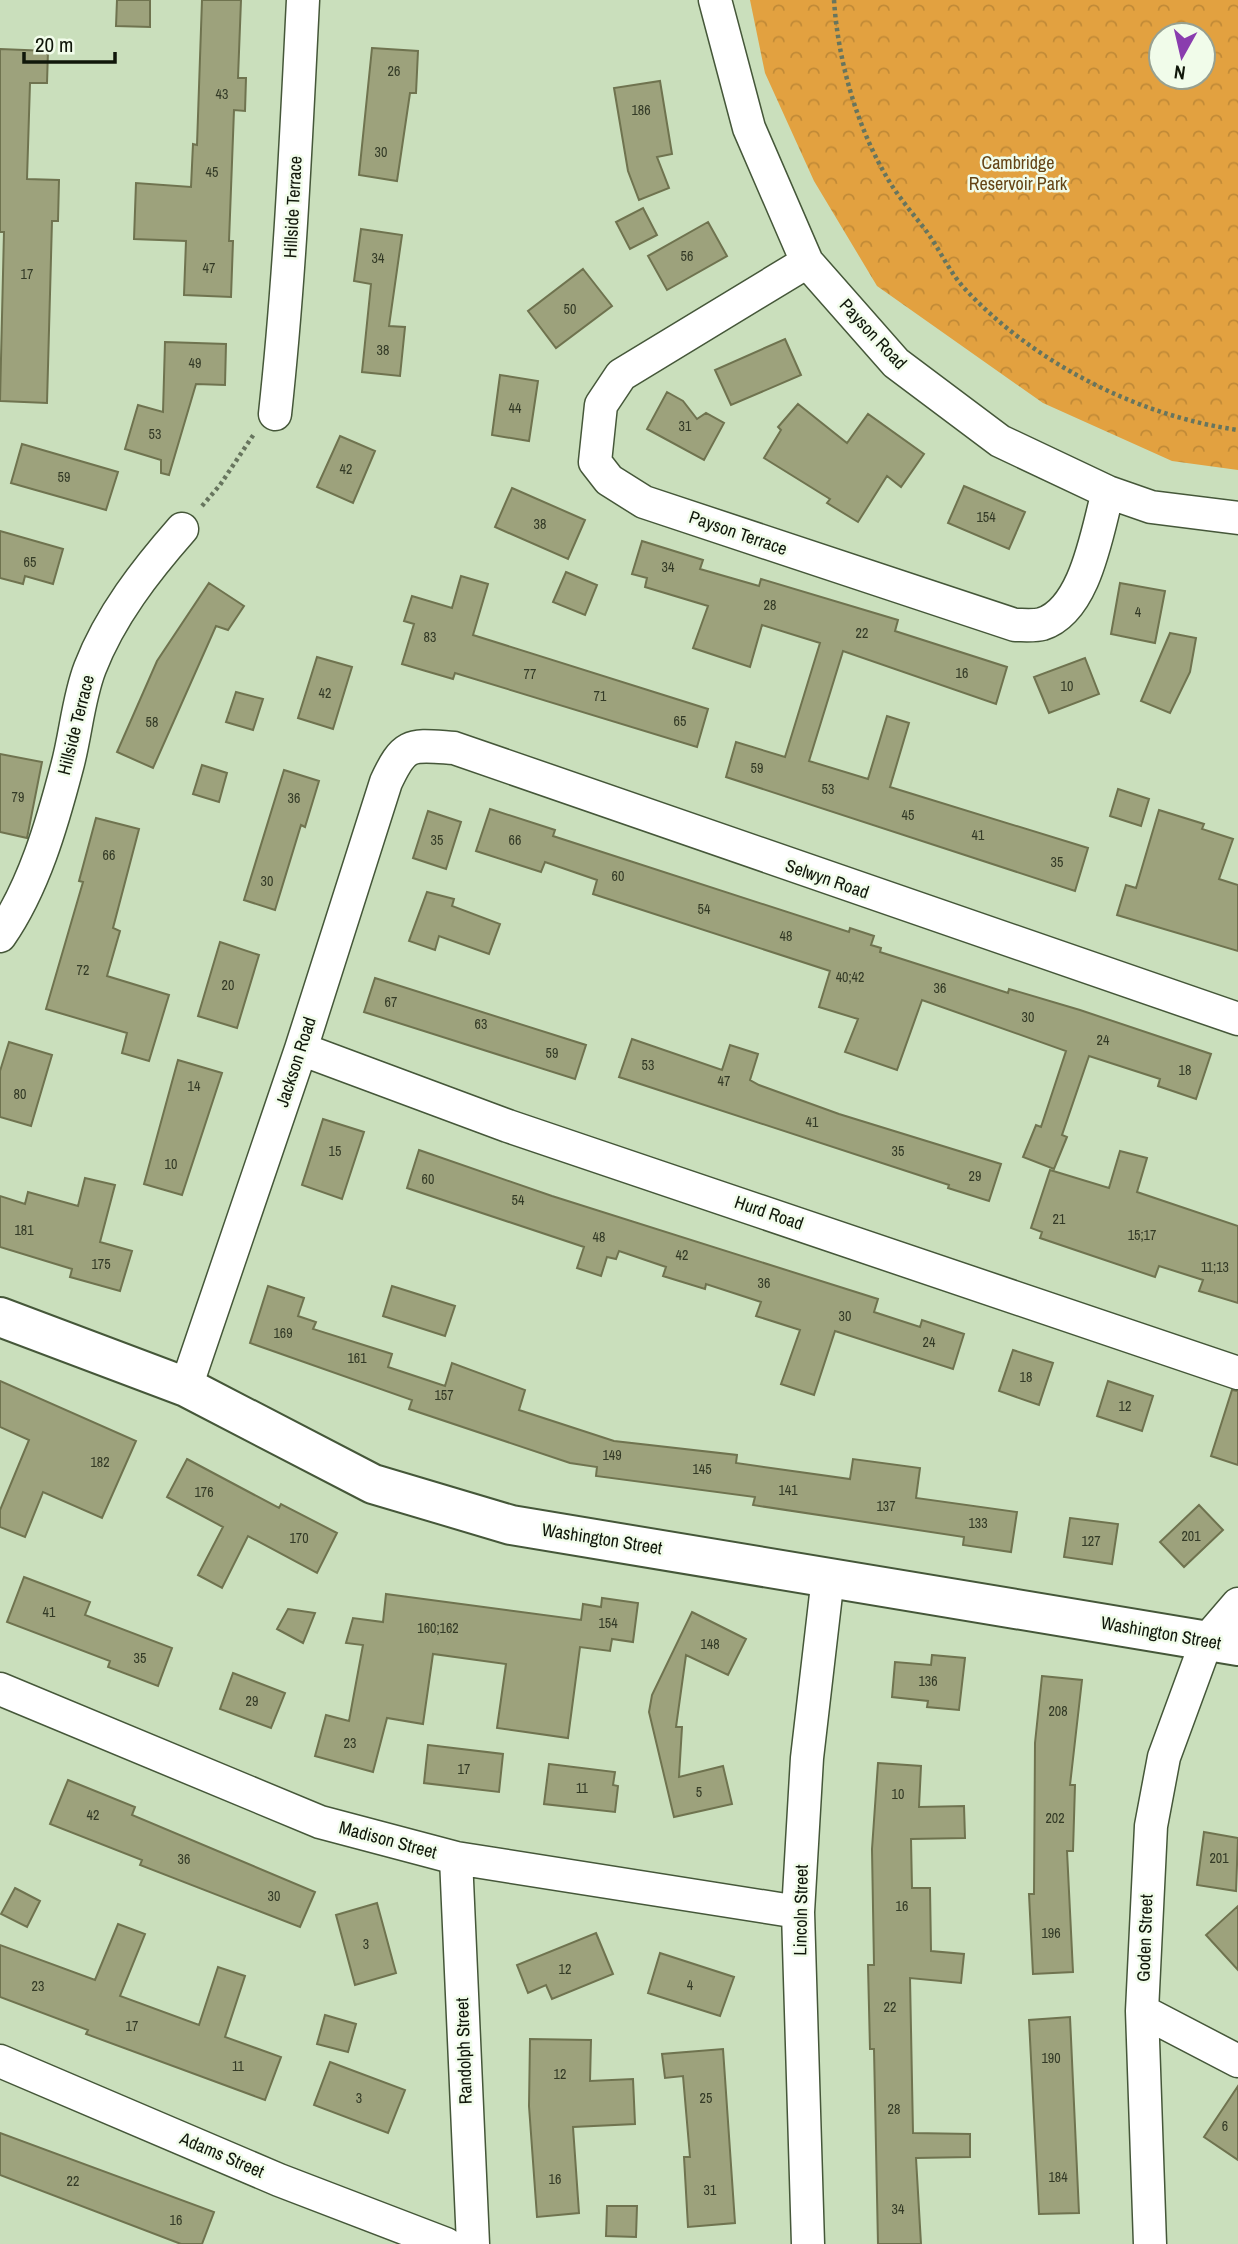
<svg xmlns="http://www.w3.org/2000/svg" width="1238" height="2244" font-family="'Archivo Narrow',sans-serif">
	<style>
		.park { fill: url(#park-crowns); fill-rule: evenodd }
		.building { fill: #9da27c; stroke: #6f734f; stroke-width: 2 }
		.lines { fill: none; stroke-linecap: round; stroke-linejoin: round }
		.street-casing { stroke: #455739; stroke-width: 35 }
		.secondary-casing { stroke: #455739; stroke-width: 42 }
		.path { stroke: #67755e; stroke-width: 4.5; stroke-dasharray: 3.5 3.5; stroke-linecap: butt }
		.street { stroke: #fff; stroke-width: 32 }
		.secondary { stroke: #fff; stroke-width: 38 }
		.labels { text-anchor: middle; stroke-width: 5; stroke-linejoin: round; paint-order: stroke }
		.number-label { font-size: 14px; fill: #333a26 }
		.park-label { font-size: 18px; fill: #644416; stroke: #f1fcea }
		.street-label { font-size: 18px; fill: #10170a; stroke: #f1fcea }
	</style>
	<defs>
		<pattern id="park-crowns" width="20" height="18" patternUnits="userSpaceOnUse" patternTransform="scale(1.75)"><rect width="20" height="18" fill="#e2a140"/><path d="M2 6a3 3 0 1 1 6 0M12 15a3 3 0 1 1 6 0" fill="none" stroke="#c18a37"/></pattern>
	</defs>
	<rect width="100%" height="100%" fill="#cadfbc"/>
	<!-- park -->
	<path class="park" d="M750,0H1238V470L1172,461L1043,403L877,286L814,181L765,73ZM1161,35H1203V77H1161Z"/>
	<!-- building -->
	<path class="building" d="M117,0H150V27L116,26Z
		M202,0H241L238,78H246L245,111L234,110L229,241H233L231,297L184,295L186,241L134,239L136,183L191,187L193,144L197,145Z
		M372,48L418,51L416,93H410L397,181L359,175Z
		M0,49L48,51L47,83H30L27,179L59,180L58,221H52L47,403L0,401L4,232H0Z
		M660,81L672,154L657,157L669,188L639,200L628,171L614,88Z
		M643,208L657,235L630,249L616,222Z
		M708,222L727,256L667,290L648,256Z
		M361,229L402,235L389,326L405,327L400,376L362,372L371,284L354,281Z
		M583,269L612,306L556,348L528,311Z
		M785,339L801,375L731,405L715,370Z
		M165,342L226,344L225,385L196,384L169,475L161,473V460L125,449L138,405L163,412Z
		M500,375L538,381L529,441L492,435Z
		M667,392L683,401L697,419L706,413L724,423L704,460L647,429Z
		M798,404L847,443L868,414L924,454L901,487L887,476L858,522L827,503L830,499L764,458L781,430L778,427Z
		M340,436L375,451L353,503L317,487Z
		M22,444L118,472L106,510L11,483Z
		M964,486L1025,512L1009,549L948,523Z
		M512,488L585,520L568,559L495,527Z
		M0,531L63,549L53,584L25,576L23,584L0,578Z
		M642,541L703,560L700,569L759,586L761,579L898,620L895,631L1007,667L996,704L843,651L809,761L868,779L887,716L909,723L890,787L1088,848L1075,891L726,777L736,742L785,757L820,643L762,625L750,667L693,648L708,606L645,587L647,578L632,574Z
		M566,572L597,585L585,615L553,602Z
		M461,576L488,584L473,635L708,709L697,747L455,673L453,679L402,664L414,624L404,621L412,596L452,608Z
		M209,583L244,606L228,630L216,626L153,768L117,752L157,661Z
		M1120,583L1165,591L1155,643L1111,634Z
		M1170,633L1196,638L1190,672L1170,713L1141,701Z
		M317,657L352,667L333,729L298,718Z
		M1085,658L1099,694L1049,713L1034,677Z
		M236,692L263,699L253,730L226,722Z
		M0,754L42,762L27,838L0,832Z
		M202,765L227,773L219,802L193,794Z
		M284,770L319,781L305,827L301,825L275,910L244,900Z
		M1118,789L1149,799L1141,826L1110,816Z
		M490,809L555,830L553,836L849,932L850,928L874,936L871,945L881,948L880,952L1008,993L1009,989L1080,1010L1211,1054L1196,1099L1158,1086L1160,1079L1089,1056L1062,1135L1067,1137L1054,1169L1023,1157L1036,1125L1041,1127L1066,1051L922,1000L897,1070L845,1052L858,1019L819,1007L830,971L593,894L597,880L545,862L541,872L476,851Z
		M1159,810L1204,824L1202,829L1233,839L1219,879L1238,885V951L1117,915L1126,885L1136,888Z
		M428,811L461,822L446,869L413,858Z
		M96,818L139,829L113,928L120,931L107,976L169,995L149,1061L122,1053L127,1033L46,1009L83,882L79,881Z
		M427,892L454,899L452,906L500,924L489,954L439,936L435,950L409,941Z
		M220,942L259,955L237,1028L198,1016Z
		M375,978L586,1045L575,1079L364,1012Z
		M632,1039L722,1070L730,1045L758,1054L750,1080L759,1085L839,1114L1001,1164L989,1201L948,1188L949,1185L619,1077Z
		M9,1042L52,1055L31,1126L0,1117V1071Z
		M178,1060L222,1073L182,1195L144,1184Z
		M323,1119L364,1132L342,1199L302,1185Z
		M419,1150L552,1196L878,1299L874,1312L920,1327L922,1320L964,1334L953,1369L835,1331L814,1395L781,1384L800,1330L756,1316L761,1302L706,1284L705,1289L663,1276L666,1267L619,1251L616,1259L607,1257L601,1276L577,1268L584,1247L407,1188Z
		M1120,1151L1147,1158L1137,1192L1238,1226V1303L1199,1291L1203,1280L1159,1266L1155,1277L1040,1238L1042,1232L1031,1228L1050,1170L1109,1188Z
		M85,1178L115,1185L100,1242L132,1251L120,1291L70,1277L72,1269L0,1247V1196L25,1204L28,1192L78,1206Z
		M268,1286L304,1298L298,1316L316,1322L313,1329L392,1354L388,1367L445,1386L452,1363L525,1390L519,1410L614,1441L737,1455L736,1463L850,1479L853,1459L920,1468L916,1498L1017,1512L1011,1552L963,1545L964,1537L753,1505L755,1497L596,1476L597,1467L570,1463L409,1409L412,1400L250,1343Z
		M392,1286L455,1306L445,1336L383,1316Z
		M1013,1350L1053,1363L1039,1405L999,1391Z
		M0,1381L136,1441L102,1518L43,1492L25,1537L0,1527V1510L29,1440L0,1427Z
		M1108,1381L1153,1396L1142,1431L1097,1416Z
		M1232,1390L1238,1391V1465L1211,1456Z
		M187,1459L279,1508L281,1504L337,1533L317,1573L248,1536L222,1588L198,1575L223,1527L167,1497Z
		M1199,1505L1223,1530L1184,1567L1160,1542Z
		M1070,1518L1118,1524L1112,1564L1064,1557Z
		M24,1577L90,1602L85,1615L172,1648L158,1686L108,1667L110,1661L7,1622Z
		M386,1594L581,1620L583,1604L601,1607L602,1598L638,1603L633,1642L612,1639L610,1651L580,1647L568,1738L497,1728L506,1664L433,1654L423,1724L387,1718L373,1772L315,1756L326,1715L349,1721L363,1645L346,1643L353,1618L383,1622Z
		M288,1609L315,1613L303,1643L277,1629Z
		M692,1612L746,1639L728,1675L686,1655L676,1727H682L679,1777L723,1766L732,1804L674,1817L649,1712L652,1695Z
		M932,1655L965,1658L959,1710L927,1707L928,1701L892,1697L895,1662L931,1665Z
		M233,1673L285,1693L271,1728L220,1709Z
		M1042,1676L1082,1680L1070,1785H1075L1073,1851H1067L1073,1972L1033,1974L1029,1894H1034L1035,1743Z
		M428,1745L503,1754L499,1792L424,1783Z
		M878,1763L921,1766L919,1807L964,1806L965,1838L911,1839L912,1888H930L931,1951L964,1954L961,1983L910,1978L913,2133L970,2134V2157L916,2158L921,2244H878L874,2049H870L868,1965H874L872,1849Z
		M549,1764L615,1772L613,1785L618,1786L615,1812L544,1804Z
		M68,1780L135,1807L132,1815L315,1892L300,1927L140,1865L142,1860L50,1824Z
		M1204,1832L1238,1838L1236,1891L1197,1885Z
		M15,1888L40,1901L27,1927L1,1914Z
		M377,1903L396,1973L355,1985L336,1915Z
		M1238,1906V1970L1206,1935Z
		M118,1924L145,1934L120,1996L199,2025L218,1967L245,1976L225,2037L281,2057L265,2100L86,2034L88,2030L0,1997V1945L95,1980Z
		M596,1933L613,1974L552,1999L546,1985L528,1993L517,1965Z
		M660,1953L734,1977L720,2016L648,1993Z
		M325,2015L356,2024L348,2052L317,2044Z
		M1070,2017L1079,2213L1039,2214L1029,2020Z
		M530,2039L591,2040L590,2081L633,2079L635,2124L573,2127L579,2213L537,2217L529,2106Z
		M723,2049L735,2223L688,2227L684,2157H690L683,2076L665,2078L662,2054Z
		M330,2062L405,2090L388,2133L314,2105Z
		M1238,2086V2160L1204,2137Z
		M0,2133L214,2212L202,2244H181L0,2175Z
		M607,2206H637L636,2237L606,2236Z"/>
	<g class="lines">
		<!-- street casing -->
		<g class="street-casing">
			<path id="street" d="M715,0L749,128L807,262L896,363L1000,441L1108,492L1151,507L1238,518
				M807,262L621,375L601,405L595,462L609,480L644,502L1015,625C1023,625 1035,626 1042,624C1086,610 1097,531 1108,492
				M275,414C290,276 296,139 303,0
				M0,936C34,887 52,824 67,767C76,734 78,699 90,668C110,616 146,570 182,529
				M301,1049L508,1126L1238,1373
				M186,1387L301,1049L386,782C405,741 411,745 454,748L1238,1019
				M0,1689L320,1822L456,1858L798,1912
				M456,1858L473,2244
				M1142,2011L1238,2061
				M0,2061L279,2180L446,2244
				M808,2244L798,1912L807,1758L828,1577
				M1150,2244L1142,2011L1151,1826L1164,1757L1207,1640L1238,1604"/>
		</g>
		<!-- secondary casing -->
		<g class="secondary-casing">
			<path id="secondary" d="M0,1317L186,1387L373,1484L511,1525L1238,1646"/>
		</g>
		<!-- path -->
		<path class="path" d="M834,0C838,61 857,128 889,181C900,199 914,215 927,232C940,250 950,273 965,289C1034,363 1138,416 1238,430
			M202,506L220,485L254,434"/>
		<!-- street -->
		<use href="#street" class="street"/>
		<!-- secondary -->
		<use href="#secondary" class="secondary"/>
	</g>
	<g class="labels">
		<!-- number labels -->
		<g class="number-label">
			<text x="394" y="76">26</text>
			<text x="222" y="99">43</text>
			<text x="641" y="115">186</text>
			<text x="381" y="157">30</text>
			<text x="212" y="177">45</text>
			<text x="687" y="261">56</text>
			<text x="378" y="263">34</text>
			<text x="209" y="273">47</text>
			<text x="27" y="279">17</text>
			<text x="570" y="314">50</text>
			<text x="383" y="355">38</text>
			<text x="195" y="368">49</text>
			<text x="515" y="413">44</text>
			<text x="685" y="431">31</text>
			<text x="155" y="439">53</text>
			<text x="346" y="474">42</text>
			<text x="64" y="482">59</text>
			<text x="986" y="522">154</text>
			<text x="540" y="529">38</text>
			<text x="30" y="567">65</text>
			<text x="668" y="572">34</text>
			<text x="770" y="610">28</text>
			<text x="1138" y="617">4</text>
			<text x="862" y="638">22</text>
			<text x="430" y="642">83</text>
			<text x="962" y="678">16</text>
			<text x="530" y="679">77</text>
			<text x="1067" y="691">10</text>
			<text x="325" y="698">42</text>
			<text x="600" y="701">71</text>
			<text x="680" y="726">65</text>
			<text x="152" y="727">58</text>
			<text x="757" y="773">59</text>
			<text x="828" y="794">53</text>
			<text x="18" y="802">79</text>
			<text x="294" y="803">36</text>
			<text x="908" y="820">45</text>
			<text x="978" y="840">41</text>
			<text x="437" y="845">35</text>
			<text x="515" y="845">66</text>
			<text x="109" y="860">66</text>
			<text x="1057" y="867">35</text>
			<text x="618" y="881">60</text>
			<text x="267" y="886">30</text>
			<text x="704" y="914">54</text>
			<text x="786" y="941">48</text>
			<text x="83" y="975">72</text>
			<text x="850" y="982">40;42</text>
			<text x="228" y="990">20</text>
			<text x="940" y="993">36</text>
			<text x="391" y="1007">67</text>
			<text x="1028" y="1022">30</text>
			<text x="481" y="1029">63</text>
			<text x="1103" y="1045">24</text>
			<text x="552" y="1058">59</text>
			<text x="648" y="1070">53</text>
			<text x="1185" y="1075">18</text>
			<text x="724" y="1086">47</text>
			<text x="194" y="1091">14</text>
			<text x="20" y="1099">80</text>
			<text x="812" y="1127">41</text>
			<text x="335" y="1156">15</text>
			<text x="898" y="1156">35</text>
			<text x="171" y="1169">10</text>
			<text x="975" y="1181">29</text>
			<text x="428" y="1184">60</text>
			<text x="518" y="1205">54</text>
			<text x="1059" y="1224">21</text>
			<text x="24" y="1235">181</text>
			<text x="1142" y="1240">15;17</text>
			<text x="599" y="1242">48</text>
			<text x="682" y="1260">42</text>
			<text x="101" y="1269">175</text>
			<text x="1215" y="1272">11;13</text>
			<text x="764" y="1288">36</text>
			<text x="845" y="1321">30</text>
			<text x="283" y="1338">169</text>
			<text x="929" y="1347">24</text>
			<text x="357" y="1363">161</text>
			<text x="1026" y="1382">18</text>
			<text x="444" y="1400">157</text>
			<text x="1125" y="1411">12</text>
			<text x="612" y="1460">149</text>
			<text x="100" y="1467">182</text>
			<text x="702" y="1474">145</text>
			<text x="788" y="1495">141</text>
			<text x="204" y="1497">176</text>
			<text x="886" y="1511">137</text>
			<text x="978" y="1528">133</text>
			<text x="1191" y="1541">201</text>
			<text x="299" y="1543">170</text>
			<text x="1091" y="1546">127</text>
			<text x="49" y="1617">41</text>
			<text x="608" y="1628">154</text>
			<text x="438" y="1633">160;162</text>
			<text x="710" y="1649">148</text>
			<text x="140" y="1663">35</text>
			<text x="928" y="1686">136</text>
			<text x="252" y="1706">29</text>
			<text x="1058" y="1716">208</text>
			<text x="350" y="1748">23</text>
			<text x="464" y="1774">17</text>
			<text x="582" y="1793">11</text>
			<text x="699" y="1797">5</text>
			<text x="898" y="1799">10</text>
			<text x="93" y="1820">42</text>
			<text x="1055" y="1823">202</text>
			<text x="1219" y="1863">201</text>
			<text x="184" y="1864">36</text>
			<text x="274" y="1901">30</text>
			<text x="902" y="1911">16</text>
			<text x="1051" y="1938">196</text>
			<text x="366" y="1949">3</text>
			<text x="565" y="1974">12</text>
			<text x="690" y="1990">4</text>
			<text x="38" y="1991">23</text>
			<text x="890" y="2012">22</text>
			<text x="132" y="2031">17</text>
			<text x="1051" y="2063">190</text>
			<text x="238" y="2071">11</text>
			<text x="560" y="2079">12</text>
			<text x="359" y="2103">3</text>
			<text x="706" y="2103">25</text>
			<text x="894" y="2114">28</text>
			<text x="1225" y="2131">6</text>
			<text x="1058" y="2182">184</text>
			<text x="555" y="2184">16</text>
			<text x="73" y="2186">22</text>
			<text x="710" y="2195">31</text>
			<text x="898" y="2214">34</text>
			<text x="176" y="2225">16</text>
		</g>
		<!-- park labels -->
		<g class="park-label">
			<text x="1018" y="169">Cambridge<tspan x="1018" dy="21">Reservoir Park</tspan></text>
		</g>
		<!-- street labels -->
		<g class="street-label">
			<text transform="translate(293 207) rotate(-87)" y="6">Hillside Terrace</text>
			<text transform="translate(873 334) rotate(47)" y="6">Payson Road</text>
			<text transform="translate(738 533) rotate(19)" y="6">Payson Terrace</text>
			<text transform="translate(76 725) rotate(-76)" y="6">Hillside Terrace</text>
			<text transform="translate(827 879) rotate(19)" y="6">Selwyn Road</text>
			<text transform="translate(296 1062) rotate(-72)" y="6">Jackson Road</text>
			<text transform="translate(769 1213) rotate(19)" y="6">Hurd Road</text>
			<text transform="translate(602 1539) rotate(9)" y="6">Washington Street</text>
			<text transform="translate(1161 1633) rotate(10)" y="6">Washington Street</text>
			<text transform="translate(388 1840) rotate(15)" y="6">Madison Street</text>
			<text transform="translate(801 1910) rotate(-89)" y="6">Lincoln Street</text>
			<text transform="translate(1145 1938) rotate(-88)" y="6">Goden Street</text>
			<text transform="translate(464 2051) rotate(-92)" y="6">Randolph Street</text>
			<text transform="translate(222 2155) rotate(23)" y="6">Adams Street</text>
		</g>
	</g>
	<!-- north arrow -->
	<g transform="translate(1182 56) rotate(188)"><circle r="33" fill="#f1fcea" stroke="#97a090" stroke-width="2"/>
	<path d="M0-5L12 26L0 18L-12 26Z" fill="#8a3dae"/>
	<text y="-10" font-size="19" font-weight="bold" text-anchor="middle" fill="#10170a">N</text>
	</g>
	<!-- scale -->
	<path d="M24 52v10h91v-10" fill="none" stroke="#10170a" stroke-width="3.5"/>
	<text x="35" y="52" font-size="21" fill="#10170a" stroke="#f1fcea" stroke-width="5" paint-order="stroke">20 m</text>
</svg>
